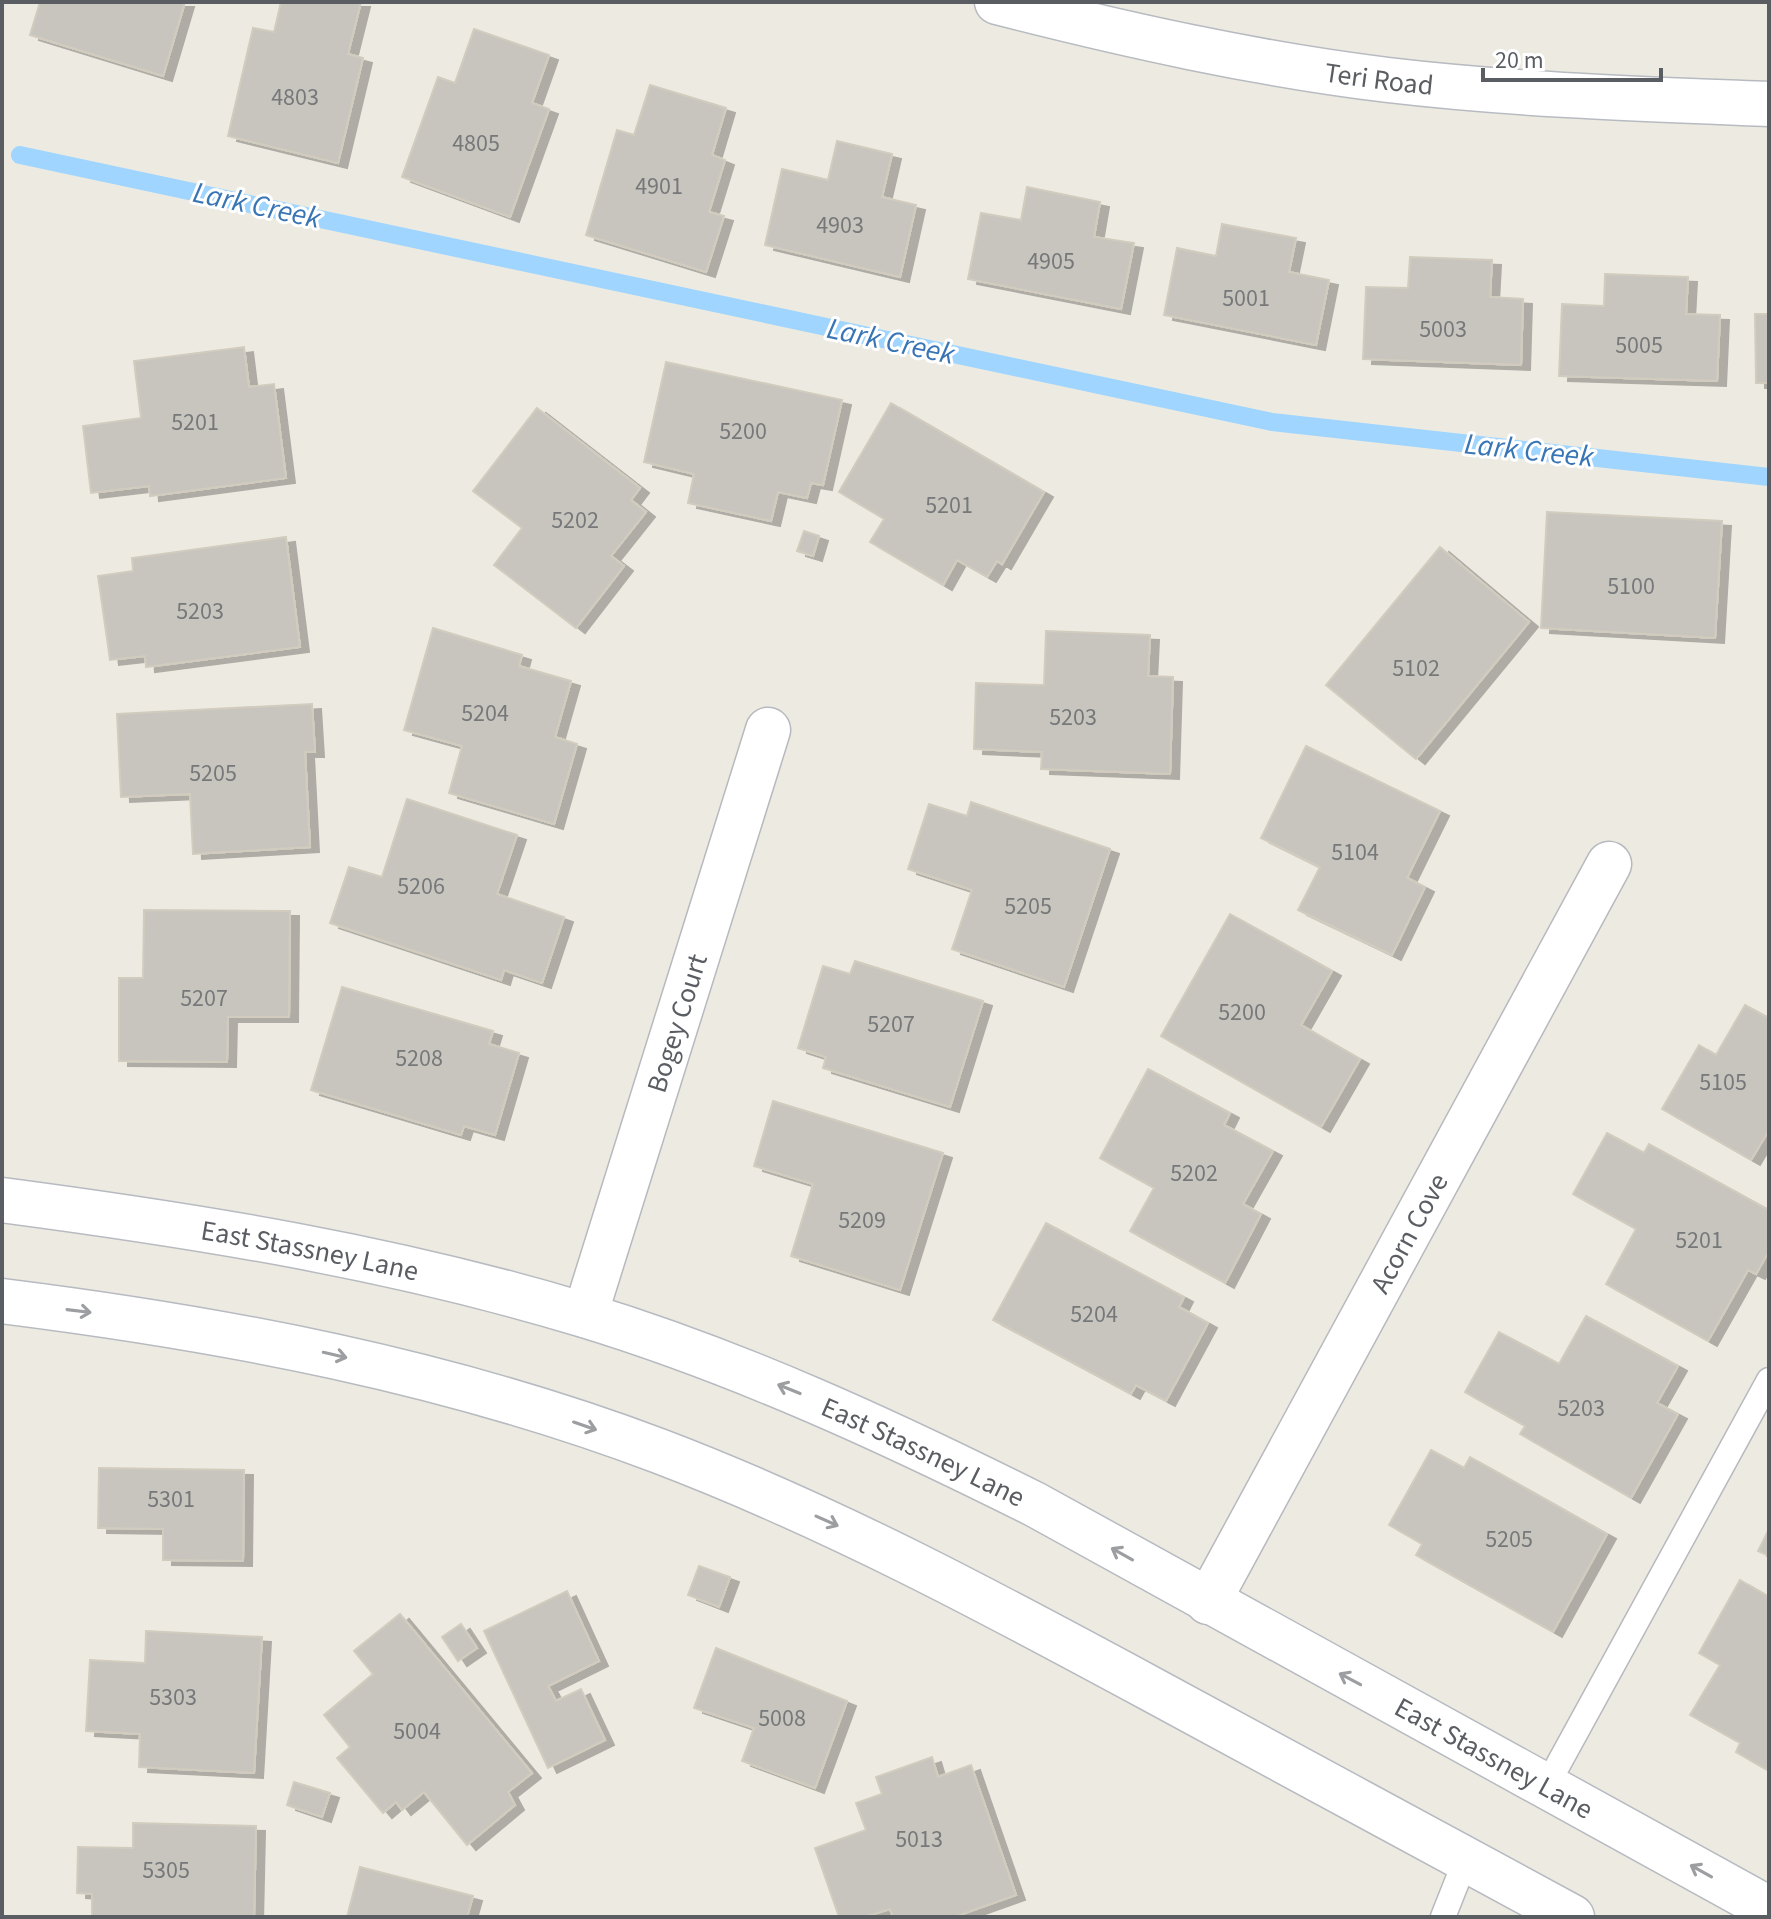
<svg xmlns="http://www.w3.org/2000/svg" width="1771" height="1919" font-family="'Source Sans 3',sans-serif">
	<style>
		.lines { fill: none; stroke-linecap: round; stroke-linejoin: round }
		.stream { stroke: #9fd5ff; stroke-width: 18 }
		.building { fill: #c8c5be; stroke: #d2ccbf; stroke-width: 2; filter: url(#shadow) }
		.lane-casing { stroke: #b7b9be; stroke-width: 27 }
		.street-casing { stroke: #b7b9be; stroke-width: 47 }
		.secondary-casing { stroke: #b7bbc1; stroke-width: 47 }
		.lane { stroke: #fff; stroke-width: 24 }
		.street { stroke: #fff; stroke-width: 44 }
		.secondary { stroke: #fff; stroke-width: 44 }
		.oneway { stroke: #9c9ea1 }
		.labels { text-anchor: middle; stroke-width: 6; stroke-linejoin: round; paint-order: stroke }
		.number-label { font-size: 24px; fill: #76787a }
		.street-label { font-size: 28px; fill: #5a5e63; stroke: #fff }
		.water-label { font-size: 30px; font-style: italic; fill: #3975b5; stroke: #fff }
	</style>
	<defs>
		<filter id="shadow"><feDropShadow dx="9" dy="5" stdDeviation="0" flood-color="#0004"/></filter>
	</defs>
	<rect width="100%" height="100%" fill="#edebe1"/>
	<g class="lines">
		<!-- stream -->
		<path class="stream" d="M20,155L1272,422L1769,477"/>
	</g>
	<!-- building -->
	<path class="building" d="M40,2H185L163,76L30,35Z
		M281,2H361L348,54L363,58L338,163L228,136L253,28L274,32Z
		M474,29L549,55L532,103L549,109L510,217L402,177L438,77L455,83Z
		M650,85L726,108L712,155L725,160L709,212L724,216L706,272L586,235L617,130L634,135Z
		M837,141L892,154L882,197L916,205L900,277L765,245L782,169L828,180Z
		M1027,187L1100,202L1094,237L1134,243L1121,309L968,279L981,213L1021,220Z
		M1222,224L1296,238L1289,272L1329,280L1316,345L1164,315L1177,248L1216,256Z
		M1410,257L1492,260L1490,297L1523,299L1521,365L1363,359L1366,287L1408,288Z
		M1605,274L1688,277L1686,314L1720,315L1717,381L1559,376L1562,304L1604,306Z
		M1755,314H1769V383H1756Z
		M244,347L249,387L274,384L286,478L150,496L149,486L91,493L83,426L141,418L134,361Z
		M666,362L842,400L823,485L811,483L807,498L778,492L771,521L688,503L694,474L644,462Z
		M891,403L1044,492L1002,564L997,561L987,577L957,560L943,585L870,542L884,519L839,492Z
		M537,408L640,488L631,500L646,512L611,556L624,566L576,628L494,565L522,528L473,491Z
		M1547,512L1722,521L1715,638L1541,628Z
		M804,531L819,536L813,556L797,551Z
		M286,537L300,647L146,667L145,656L110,660L98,576L133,571L132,558Z
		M1440,547L1529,622L1416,759L1326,685Z
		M433,628L522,655L519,666L571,681L555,737L577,744L554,824L449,793L462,746L404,730Z
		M1046,631L1150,635L1148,676L1173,677L1170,774L1041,769L1042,752L974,749L976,683L1044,685Z
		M312,704L315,752H305L310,847L193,854L190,794L121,797L117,714Z
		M1306,746L1440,811L1407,878L1425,887L1392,955L1298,910L1320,867L1261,838Z
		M407,799L517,835L497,894L564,917L542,983L504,970L501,980L330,923L349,867L382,877Z
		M971,802L1110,849L1064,987L952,949L972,890L908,869L929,804L967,816Z
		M144,910L290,911L289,1017H228L227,1062L119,1061V978H143Z
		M1230,914L1332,971L1301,1025L1360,1059L1321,1127L1161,1036Z
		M855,961L983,1001L950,1107L823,1068L826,1057L798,1048L823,966L850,974Z
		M342,987L493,1031L489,1044L519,1053L495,1135L464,1126L461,1135L311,1090Z
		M1745,1005L1769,1018V1130L1751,1160L1662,1109L1699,1045L1716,1055Z
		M1148,1069L1230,1113L1224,1125L1273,1151L1243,1204L1261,1214L1225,1283L1130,1231L1154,1188L1100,1158Z
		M773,1101L943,1153L900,1290L791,1256L813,1184L754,1166Z
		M1607,1133L1644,1153L1649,1144L1769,1210V1251L1756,1274L1748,1270L1708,1341L1606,1284L1636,1229L1573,1194Z
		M1046,1223L1184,1297L1179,1307L1208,1323L1166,1401L1136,1385L1131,1394L993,1320Z
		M1586,1316L1678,1366L1657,1403L1678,1414L1631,1498L1520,1434L1525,1426L1465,1392L1499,1332L1559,1364Z
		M1431,1450L1464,1468L1470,1457L1607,1534L1553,1632L1416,1555L1422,1544L1389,1525Z
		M99,1468L244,1470L243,1561L163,1560V1529L98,1528Z
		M1769,1529V1556L1758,1551Z
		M699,1566L730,1577L719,1607L688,1595Z
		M1740,1580L1769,1597V1771L1736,1752L1740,1743L1690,1715L1720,1665L1699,1653Z
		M567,1591L599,1661L548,1686L556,1701L581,1689L605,1740L548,1768L484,1631Z
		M400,1614L532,1773L508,1792L515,1805L467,1845L424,1792L402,1810L396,1802L383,1813L337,1758L350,1747L324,1715L373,1674L354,1651Z
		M461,1624L477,1648L458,1661L442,1637Z
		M146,1631L262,1637L254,1773L139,1767L140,1734L86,1731L90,1660L145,1663Z
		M716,1648L847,1701L815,1788L742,1761L754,1728L694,1708Z
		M932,1757L938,1777L971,1765L1016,1895L954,1917H893L890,1909L864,1917H839L815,1848L866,1830L856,1803L882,1794L876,1777Z
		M294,1782L330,1793L322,1817L287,1805Z
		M133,1823L256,1826L254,1917H92V1894L77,1893L78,1847L133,1848Z
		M360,1867L473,1896L467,1917H347Z"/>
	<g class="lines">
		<!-- lane casing -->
		<g class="lane-casing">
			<path id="lane" d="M1547,1785L1769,1380
				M1443,1917L1466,1859"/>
		</g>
		<!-- street casing -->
		<g class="street-casing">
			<g id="street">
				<path id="s1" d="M585,1315L768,730"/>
				<path id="s2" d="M1208,1602L1609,864"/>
			</g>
		</g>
		<!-- secondary casing -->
		<g class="secondary-casing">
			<g id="secondary">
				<path id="s3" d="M997,2C1126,35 1256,64 1388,80C1515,95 1642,99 1769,104"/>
				<path id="s4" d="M2,1200C199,1226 393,1257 584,1315C741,1363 890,1432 1036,1505L1769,1909"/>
				<path d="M2,1301C226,1329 447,1371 659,1451C830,1516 990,1602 1151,1689C1291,1765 1432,1841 1572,1917"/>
			</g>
		</g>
		<!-- lane -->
		<use href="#lane" class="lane"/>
		<!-- street -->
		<use href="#street" class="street"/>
		<!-- secondary -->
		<use href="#secondary" class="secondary"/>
	</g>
	<!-- one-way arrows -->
	<defs><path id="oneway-shaft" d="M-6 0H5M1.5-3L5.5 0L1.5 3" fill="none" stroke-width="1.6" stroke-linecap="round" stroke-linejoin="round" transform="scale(2)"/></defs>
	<g class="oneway">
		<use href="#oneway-shaft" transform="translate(79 1311) rotate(7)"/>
		<use href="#oneway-shaft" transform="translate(335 1355) rotate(13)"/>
		<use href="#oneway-shaft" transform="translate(789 1389) rotate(-158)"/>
		<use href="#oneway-shaft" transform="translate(585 1426) rotate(19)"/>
		<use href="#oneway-shaft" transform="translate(827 1521) rotate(24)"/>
		<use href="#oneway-shaft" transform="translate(1122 1554) rotate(-151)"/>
		<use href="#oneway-shaft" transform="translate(1350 1679) rotate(-152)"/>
		<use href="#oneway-shaft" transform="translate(1701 1871) rotate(-151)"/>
	</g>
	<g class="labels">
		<!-- number labels -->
		<g class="number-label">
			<text x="295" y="105">4803</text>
			<text x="476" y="151">4805</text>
			<text x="659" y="194">4901</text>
			<text x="840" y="233">4903</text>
			<text x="1051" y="269">4905</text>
			<text x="1246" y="306">5001</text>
			<text x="1443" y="337">5003</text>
			<text x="1639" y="353">5005</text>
			<text x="195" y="430">5201</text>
			<text x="743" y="439">5200</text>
			<text x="949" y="513">5201</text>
			<text x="575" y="528">5202</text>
			<text x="1631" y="594">5100</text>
			<text x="200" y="619">5203</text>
			<text x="1416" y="676">5102</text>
			<text x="485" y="721">5204</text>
			<text x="1073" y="725">5203</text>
			<text x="213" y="781">5205</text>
			<text x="1355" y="860">5104</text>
			<text x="421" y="894">5206</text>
			<text x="1028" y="914">5205</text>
			<text x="204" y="1006">5207</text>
			<text x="1242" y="1020">5200</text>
			<text x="891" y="1032">5207</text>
			<text x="419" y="1066">5208</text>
			<text x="1723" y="1090">5105</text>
			<text x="1194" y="1181">5202</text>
			<text x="862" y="1228">5209</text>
			<text x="1699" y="1248">5201</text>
			<text x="1094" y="1322">5204</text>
			<text x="1581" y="1416">5203</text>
			<text x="171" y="1507">5301</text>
			<text x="1509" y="1547">5205</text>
			<text x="173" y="1705">5303</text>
			<text x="782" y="1726">5008</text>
			<text x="417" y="1739">5004</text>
			<text x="919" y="1847">5013</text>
			<text x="166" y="1878">5305</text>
		</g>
		<!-- street labels -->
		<g class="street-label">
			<text dy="10" stroke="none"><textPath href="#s3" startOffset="390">Teri Road</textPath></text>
			<text dy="10" stroke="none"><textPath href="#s1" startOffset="306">Bogey Court</textPath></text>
			<text dy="10" stroke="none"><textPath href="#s2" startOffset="420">Acorn Cove</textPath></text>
			<text dy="10" stroke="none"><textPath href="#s4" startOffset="312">East Stassney Lane</textPath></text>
			<text dy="10" stroke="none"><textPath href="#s4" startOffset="960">East Stassney Lane</textPath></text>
			<text dy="10" stroke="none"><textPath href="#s4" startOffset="1608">East Stassney Lane</textPath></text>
		</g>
		<!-- water labels -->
		<g class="water-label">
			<text transform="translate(257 205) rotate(12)" y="10">Lark Creek</text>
			<text transform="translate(891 341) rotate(12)" y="10">Lark Creek</text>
			<text transform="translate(1529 450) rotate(6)" y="10">Lark Creek</text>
		</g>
	</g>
	<!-- border -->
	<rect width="1771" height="1919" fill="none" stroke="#5a5e63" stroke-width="8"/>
	<!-- scale -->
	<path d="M1483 68v12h178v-12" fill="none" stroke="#5a5e63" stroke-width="4"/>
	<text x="1495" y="68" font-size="24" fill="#5a5e63" stroke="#ffffff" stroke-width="6" paint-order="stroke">20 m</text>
</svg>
